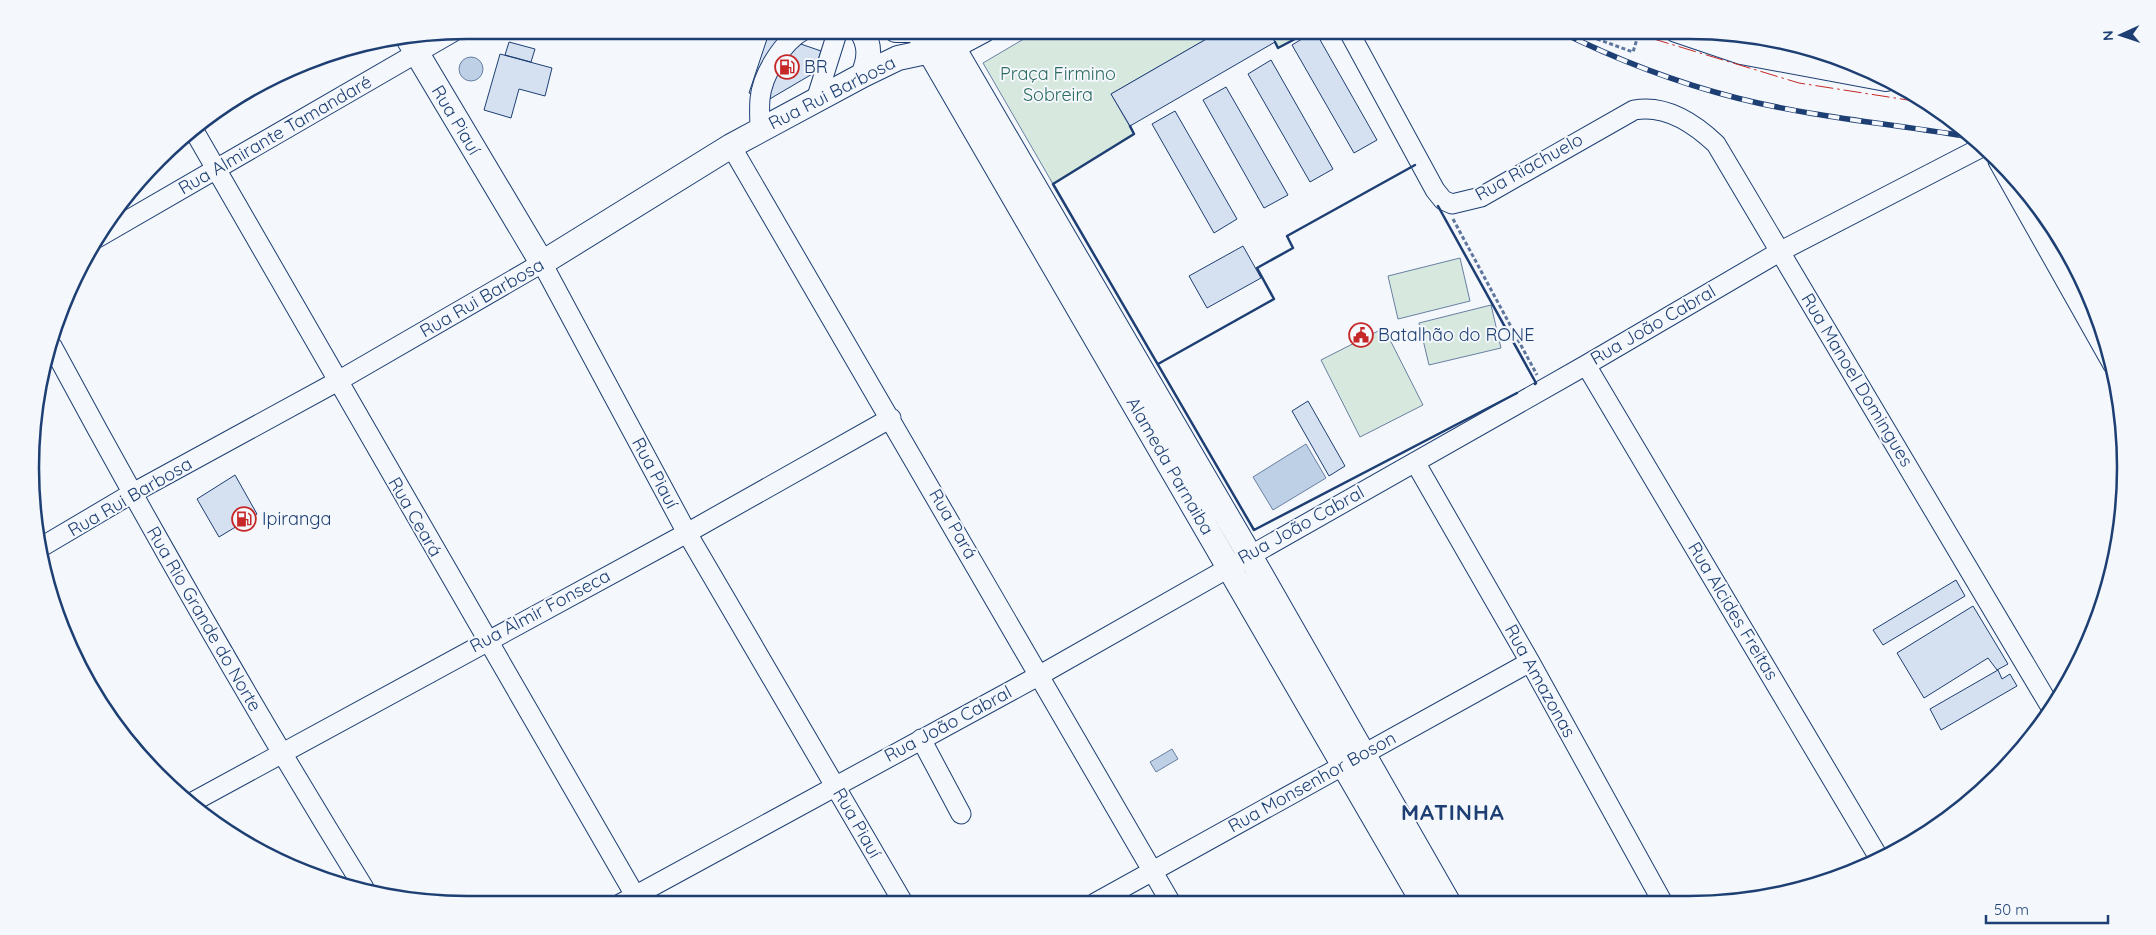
<svg xmlns="http://www.w3.org/2000/svg" width="2156" height="935" font-family="Quicksand,sans-serif">
	<style>
		.green { fill: #d7e8df; stroke: #687fa3 }
		.water { fill: #bed0e5; stroke: #687fa3 }
		.building { fill: #d5e0f0; stroke: #1d3f73 }
		.lines { fill: none; stroke-linecap: round; stroke-linejoin: round }
		.minor-casing { stroke: #1d3f73; stroke-width: 21 }
		.major-casing { stroke: #1d3f73; stroke-width: 26 }
		.path { stroke: #5e769c; stroke-width: 3; stroke-dasharray: 4 2.5; stroke-linecap: butt }
		.minor { stroke: #f4f7fb; stroke-width: 19 }
		.major { stroke: #f4f7fb; stroke-width: 24 }
		.rail-casing { stroke: #1d3f73; stroke-width: 5.5 }
		.rail { stroke: #f4f7fb; stroke-width: 4; stroke-dasharray: 11; stroke-linecap: butt }
		.wall { stroke: #1d3f73; stroke-width: 2.5 }
		.power { stroke: #c62828; stroke-width: 1; stroke-dasharray: 18 4 2.5 4; stroke-linecap: butt }
		.labels { text-anchor: middle; stroke-width: 4; stroke-linejoin: round; paint-order: stroke }
		.poi-label { font-size: 18px; fill: #1d3f73; stroke: #f4f7fb; text-anchor: start }
		.park-label { font-size: 18px; fill: #2c6c60; stroke: #f4f7fb }
		.street-label { font-size: 18px; fill: #1d3f73; stroke: #f4f7fb }
		.district-label { font-size: 22px; font-weight: bold; letter-spacing: 1px; fill: #1d3f73; stroke: #f4f7fb }
		.rim { fill: none; stroke: #1d3f73; stroke-width: 2.5 }
	</style>
	<rect width="100%" height="100%" fill="#f4f7fb"/>
	<!-- green -->
	<path class="green" d="M1039,30H1222L1111,94L1134,134L1053,184L983,63Z
		M1268,30H1312L1278,48Z
		M1460,258L1470,301L1398,319L1388,276Z
		M1491,305L1501,348L1429,365L1419,323Z
		M1384,328L1423,405L1360,437L1321,360Z"/>
	<!-- water -->
	<path class="water" d="M459 69a12 12 0 1 1 24 0a12 12 0 1 1-24 0Z
		M1306,444L1326,478L1273,510L1253,477Z
		M1172,749L1178,759L1156,772L1150,762Z"/>
	<!-- building -->
	<path class="building" d="M1222,30H1268L1275,42L1130,126L1111,94Z
		M1315,31L1377,140L1354,153L1292,45Z
		M769,33L821,51L814,73L768,100L749,93Z
		M509,42L535,49L531,62L505,55Z
		M500,54L552,68L545,96L519,89L511,118L484,110Z
		M1271,60L1333,169L1310,182L1248,74Z
		M1226,87L1288,195L1264,208L1203,100Z
		M1175,111L1237,219L1214,233L1152,124Z
		M1243,246L1261,278L1207,308L1189,276Z
		M1308,401L1345,466L1329,476L1292,411Z
		M235,475L257,514L219,537L197,499Z
		M1956,580L1965,596L1883,645L1873,630Z
		M1973,606L2008,664L1997,670L1988,658L1924,698L1897,653Z
		M1998,670L2002,679L2010,674L2017,686L1941,730L1930,709Z"/>
	<g class="lines">
		<!-- minor casing -->
		<g class="minor-casing">
			<path id="minor" d="M1348,30L1435,190L1443,200L1452,204L1481,197L1634,110C1666,104 1694,123 1716,144L2050,706
				M816,100L838,30
				M193,129L640,904
				M760,131C760,120 759,110 760,99C762,75 783,41 804,30
				M731,146L1171,903
				M1998,161L2113,365
				M97,238L453,32
				M52,346C151,530 254,710 364,888
				M1586,365L1879,858
				M1415,462L1530,662L1662,901
				M38,549L131,494L338,381L542,263L687,533L904,904
				M921,739L961,814
				M189,804L687,533L891,418
				M1095,903L1530,662
				M618,905L1040,675L1586,365L1781,251L1984,146"/>
		</g>
		<!-- major casing -->
		<g class="major-casing">
			<path id="major" d="M861,30C871,45 870,59 863,75
				M896,30H917
				M917,30L1423,902
				M943,30L1249,554L1448,902
				M1676,30L1741,52L1886,79
				M409,40L542,263L731,146L863,75L898,58L954,46L984,30"/>
		</g>
		<!-- path -->
		<path class="path" d="M1597,39L1633,52L1637,39
			M1453,219L1537,375"/>
		<!-- minor -->
		<use href="#minor" class="minor"/>
		<!-- major -->
		<use href="#major" class="major"/>
		<!-- rail casing -->
		<g class="rail-casing">
			<path id="rail" d="M1557,30C1615,59 1674,82 1737,98C1815,118 1897,124 1976,138"/>
		</g>
		<!-- rail -->
		<use href="#rail" class="rail"/>
		<!-- wall -->
		<path class="wall" d="M1275,42L1278,48L1312,30
			M1130,126L1134,134L1053,184L1254,530L1517,393
			M1438,206L1536,383L1535,384
			M1158,364L1274,299L1257,268L1293,248L1287,236L1415,165"/>
		<!-- power -->
		<path class="power" d="M1624,30L1799,83L1927,103"/>
	</g>
	<!-- icons -->
	<defs>
		<g id="fuel-ring" transform="scale(1.25)"><circle r="9.5" fill="#f4f7fb" stroke="#c62828" stroke-width="1.5"/><path d="M-5.5-6h7V0h2V4h1.3V-2.5L3-4.5l.8-.8L6-3V5H2.5V1h-1V6h-7ZM-4.2-4.7v3.2H.2V-4.7Z" fill="#c62828"/></g>
		<g id="civic-ring" transform="scale(1.25)"><circle r="9.5" fill="#f4f7fb" stroke="#c62828" stroke-width="1.5"/><path d="M-.6-6.5H3V-4.5H.6V-3L4-1V1h2V6H-6V1h2V-1L-.6-3ZM-1.2 2.5V6h2.4V2.5Z" fill="#c62828"/></g>
	</defs>
	<g fill-rule="evenodd">
		<use href="#fuel-ring" x="787" y="67"/>
		<use href="#civic-ring" x="1361" y="335"/>
		<use href="#fuel-ring" x="244" y="519"/>
	</g>
	<g class="labels">
		<!-- poi labels -->
		<g class="poi-label">
			<text x="804" y="73">BR</text>
			<text x="1378" y="341">Batalhão do RONE</text>
			<text x="262" y="525">Ipiranga</text>
		</g>
		<!-- park labels -->
		<g class="park-label">
			<text x="1058" y="80">Praça Firmino<tspan x="1058" dy="21">Sobreira</tspan></text>
		</g>
		<!-- street labels -->
		<g class="street-label">
			<text transform="translate(832 93) rotate(-27)" y="6">Rua Rui Barbosa</text>
			<text transform="translate(456 120) rotate(59)" y="6">Rua Piauí</text>
			<text transform="translate(275 135) rotate(-30)" y="6">Rua Almirante Tamandaré</text>
			<text transform="translate(1529 167) rotate(-29)" y="6">Rua Riachuelo</text>
			<text transform="translate(482 298) rotate(-30)" y="6">Rua Rui Barbosa</text>
			<text transform="translate(1653 325) rotate(-30)" y="6">Rua João Cabral</text>
			<text transform="translate(1857 380) rotate(59)" y="6">Rua Manoel Domingues</text>
			<text transform="translate(1170 466) rotate(60)" y="6">Alameda Parnaiba</text>
			<text transform="translate(655 473) rotate(62)" y="6">Rua Piauí</text>
			<text transform="translate(130 497) rotate(-30)" y="6">Rua Rui Barbosa</text>
			<text transform="translate(415 517) rotate(60)" y="6">Rua Ceará</text>
			<text transform="translate(953 524) rotate(60)" y="6">Rua Pará</text>
			<text transform="translate(1301 525) rotate(-29)" y="6">Rua João Cabral</text>
			<text transform="translate(540 611) rotate(-28)" y="6">Rua Almir Fonseca</text>
			<text transform="translate(1733 611) rotate(59)" y="6">Rua Alcides Freitas</text>
			<text transform="translate(204 619) rotate(60)" y="6">Rua Rio Grande do Norte</text>
			<text transform="translate(1540 681) rotate(61)" y="6">Rua Amazonas</text>
			<text transform="translate(948 724) rotate(-28)" y="6">Rua João Cabral</text>
			<text transform="translate(1312 782) rotate(-29)" y="6">Rua Monsenhor Boson</text>
			<text transform="translate(857 823) rotate(60)" y="6">Rua Piauí</text>
		</g>
		<!-- district labels -->
		<g class="district-label">
			<text x="1453" y="820">MATINHA</text>
		</g>
	</g>
	<!-- crop -->
	<path d="M0 0H2156V935H0ZM467 39H1689A428 428 0 0 1 2117 467V468A428 428 0 0 1 1689 896H467A428 428 0 0 1 39 468V467A428 428 0 0 1 467 39Z" fill="#f4f7fb" fill-rule="evenodd"/>
	<path class="rim" d="M467 39H1689A428 428 0 0 1 2117 467V468A428 428 0 0 1 1689 896H467A428 428 0 0 1 39 468V467A428 428 0 0 1 467 39Z"/>
	<!-- north arrow -->
	<g transform="translate(2121 35) rotate(267)" stroke="#f4f7fb" stroke-width="4" paint-order="stroke">
	<path d="M0-4L9 19L0 12L-9 19Z" fill="#1d3f73"/>
	<text y="-8" font-size="14" font-weight="bold" text-anchor="middle" fill="#1d3f73">N</text>
	</g>
	<!-- scale -->
	<path d="M1986 915v8h122v-8" fill="none" stroke="#1d3f73" stroke-width="2.5"/>
	<text x="1994" y="915" font-size="15" fill="#1d3f73" stroke="#f4f7fb" stroke-width="4" paint-order="stroke">50 m</text>
</svg>
